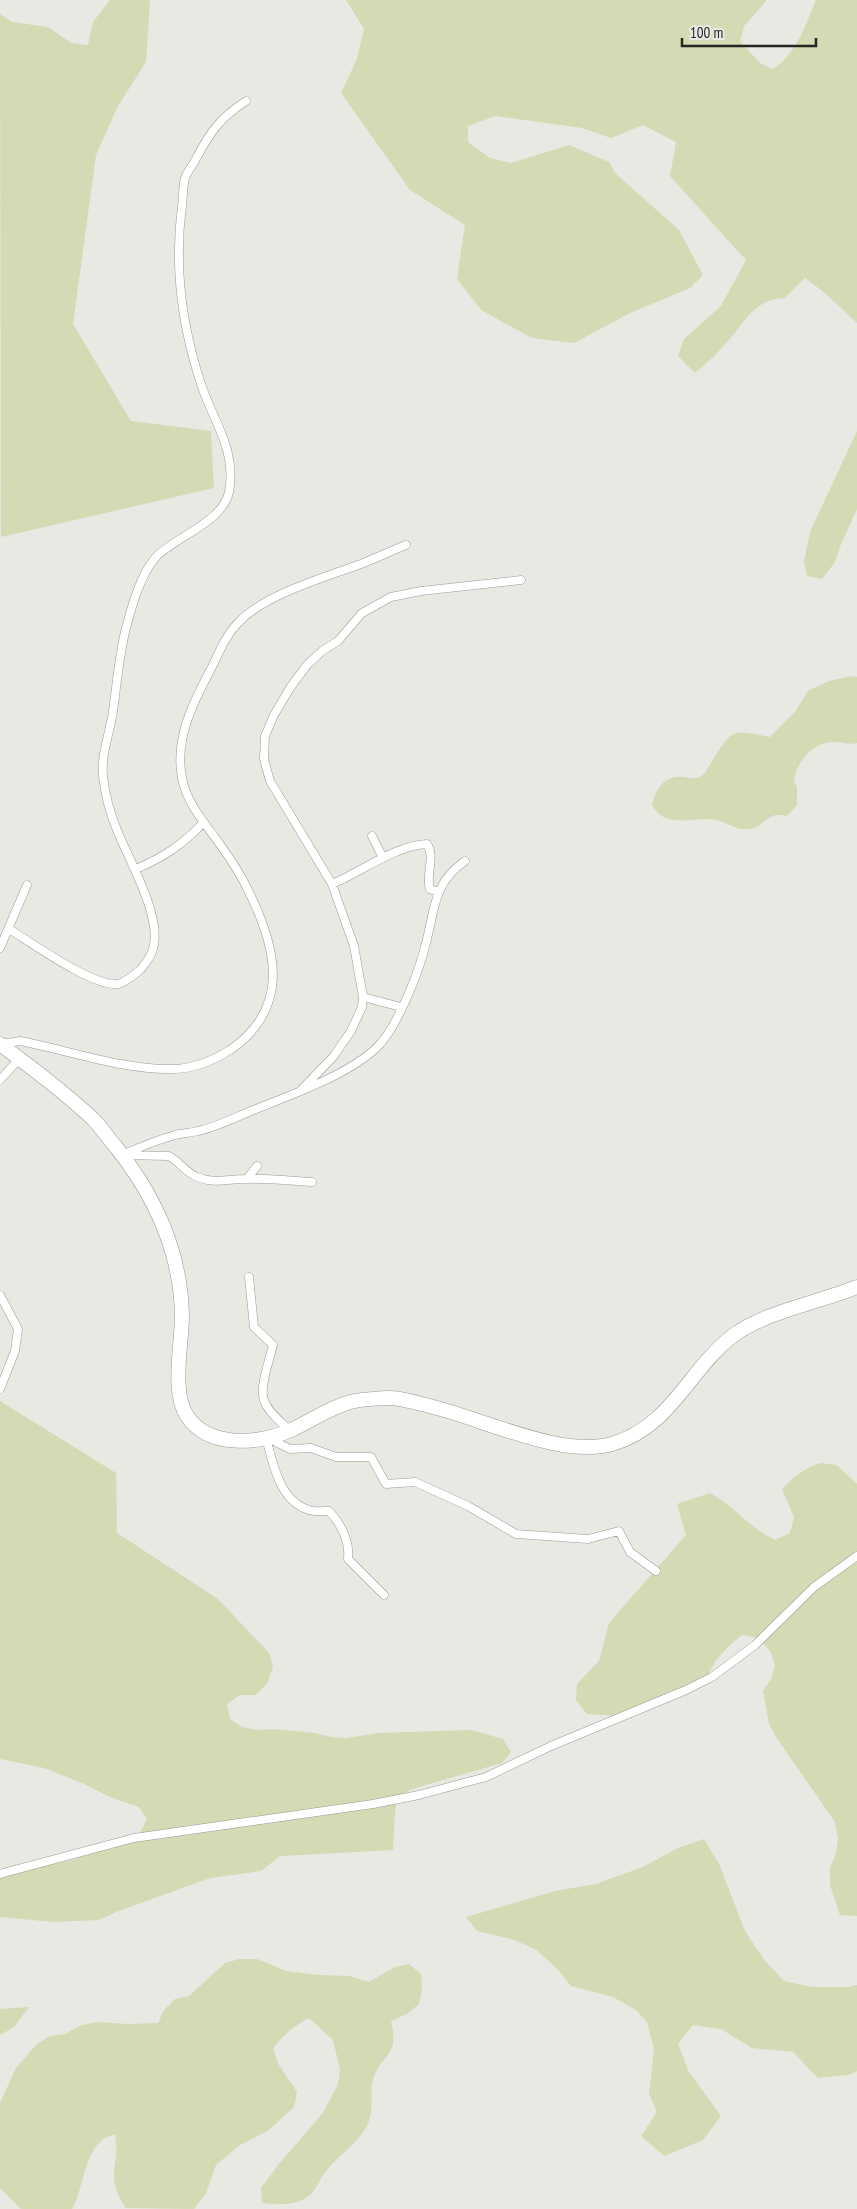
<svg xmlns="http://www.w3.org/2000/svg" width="857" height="2209" font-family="'PT Sans Narrow',sans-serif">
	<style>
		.green { fill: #d5d9b4 }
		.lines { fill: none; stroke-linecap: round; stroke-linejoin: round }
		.street-casing { stroke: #999a94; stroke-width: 9 }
		.highway-casing { stroke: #999a94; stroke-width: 15 }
		.street { stroke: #fff; stroke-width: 8 }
		.highway { stroke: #fff; stroke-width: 14 }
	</style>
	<rect width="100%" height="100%" fill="#e8e9e3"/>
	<!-- green -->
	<path class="green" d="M110,0H150L146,62L118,106L96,155L73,324L131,421L211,431L214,488L1,537L0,14L12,22L48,27L71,43L88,45L93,22Z
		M346,0H767L744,26L740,41L760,63L773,69C796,54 806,25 816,0H857V323L825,293L805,278L785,298C753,299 746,322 726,343C717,354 706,364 695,373L678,356L684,339L721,306L746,260L670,176L676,142L643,125L611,138L582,128L495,116L468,126V142L490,158L511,163L569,145L609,162L616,174L679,230L703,275L690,288L630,313L574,343L532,338L481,310L457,279L465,225L410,190L341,93L357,59L364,29Z
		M857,431V509L841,544L835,562L822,579L807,576L804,562L810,532Z
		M852,676L857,677V743C848,745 843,742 834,742C814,741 796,763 794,780L797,788V805L787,816C767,810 766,827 749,829C737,831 727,822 716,820C693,815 666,831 652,805C656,788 665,775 683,777C688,777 694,780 699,777C705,775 708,768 711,763C734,727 730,730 770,737L795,712L808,691L829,681Z
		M0,1401L116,1473L117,1533L218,1599L269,1653L273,1667L267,1684L255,1695H240L227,1704L230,1719L242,1727L257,1730L272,1729L315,1733L331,1737L346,1738L379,1733L471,1730L503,1739L511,1752L502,1763L412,1789L398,1797L395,1811L393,1850L280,1856L261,1871L210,1878L116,1912L99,1920L54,1922L0,1917V1878L38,1867L69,1861L98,1852L126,1837L140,1833L147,1819L139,1807L110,1797L82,1783L44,1768L0,1759Z
		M821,1463L837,1465L857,1484V1916L840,1915L830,1885V1868L836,1854L838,1839L835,1822L776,1737L769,1724L763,1691L771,1679L775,1665L770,1651L758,1638L742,1635L729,1646L717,1659L707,1676L696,1687L619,1716L587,1714L576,1700L577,1684L599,1661L609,1623L686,1535L677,1504L710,1493C734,1506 751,1529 775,1540L790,1533L794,1517L782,1489C794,1477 804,1468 821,1463Z
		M704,1839L719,1864L745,1931L765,1961L784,1981L812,1987H849L857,1985V2071L849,2075L818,2078L793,2052L752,2048L721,2029L693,2025L678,2044L689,2072L721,2116L703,2140L664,2156L641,2136L657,2112L649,2094L654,2049L647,2022L636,2010L613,1997L571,1986L559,1971L538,1951L515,1940L477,1931L466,1917L555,1891L596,1884L643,1867L678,1848Z
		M239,1959H257L286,1971L318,1975L349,1976L369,1982L395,1967L409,1964L421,1974L422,1989L419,2004L407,2014L391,2021C399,2055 386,2050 374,2076C369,2087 374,2107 369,2121C362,2140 340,2154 327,2170C320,2177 317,2189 310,2195C298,2206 277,2205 262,2203L261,2188L278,2165L323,2113L338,2084L340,2069L333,2040L309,2018C294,2026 283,2034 273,2049L279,2065L297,2092L294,2107L269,2130L240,2145L216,2165L206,2193L194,2209L126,2208C103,2174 121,2167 115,2134C111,2136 104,2137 101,2141C83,2158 84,2188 72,2209H21L0,2188V2103L16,2068L37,2044L50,2036L65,2034L79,2026L96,2022L128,2024L158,2023L164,2010L175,1999L189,1996L225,1963Z
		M29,2007L14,2027L0,2035V2009Z"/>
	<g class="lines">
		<!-- street casing -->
		<g class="street-casing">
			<path id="street" d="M372,836L383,858
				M136,869C164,857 182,845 203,823
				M332,884C361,872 396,845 427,844C436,857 425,876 430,889L438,892
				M9,929C32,943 93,987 118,984C126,982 135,974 141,969C146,963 153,953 154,945C160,913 129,860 117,830C110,813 105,795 103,776C101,753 110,733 113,711C117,683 119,655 126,628C132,606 140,575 156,557C175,537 223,522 229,492C237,448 212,420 200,381C182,325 174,265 182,206C183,197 183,186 185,178C187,172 193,165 196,159C210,132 220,118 246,101
				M0,948L27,885
				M363,997L401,1007
				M1,1044L20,1041C68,1050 123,1070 172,1069C194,1069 212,1061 230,1050C291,1008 277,949 249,892C241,875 230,858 219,843C204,822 187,804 182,778C174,737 195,699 213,665C220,650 227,634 238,623C263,595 326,577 361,564C376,558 391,551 406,545
				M0,1080L19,1059
				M302,1089L333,1057L351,1031L362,1007L363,997L354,946L332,884L270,781L264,759L265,736L274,715L290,688L307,665L322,651L338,641L362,613L391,597L421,591L521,580
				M247,1179L257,1166
				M312,1182C290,1181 268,1178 246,1179C229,1179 213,1184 197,1177C185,1172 180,1162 169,1156L122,1155C140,1147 157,1140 175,1135C183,1133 190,1133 198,1131C216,1127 234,1118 251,1111C288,1096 355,1073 381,1043C400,1020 419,972 426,943C435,909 433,883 465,861
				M249,1277L254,1327L273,1345C270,1359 259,1387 264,1400C268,1412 281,1422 290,1431
				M0,1295L18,1329L15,1351L0,1389
				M266,1438C273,1463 279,1501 309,1510C315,1512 323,1511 329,1511C341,1524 350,1540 348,1559L384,1595
				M268,1438L290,1449L311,1448L336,1457H371L386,1484L415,1482L468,1506L516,1534L588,1539L619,1531L630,1552L656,1571
				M0,1874L134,1838L373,1804L419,1795L486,1777L551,1746L686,1690L712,1677L755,1645L814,1587L857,1556"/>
		</g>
		<!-- highway casing -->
		<g class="highway-casing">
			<path id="highway" d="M0,1044C32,1068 64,1092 93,1119C101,1127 108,1138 116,1147C155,1196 181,1252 182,1316C182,1344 171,1392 187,1416C209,1449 259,1444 291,1430C311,1421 329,1408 350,1402C361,1399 374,1399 386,1398C398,1397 410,1401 421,1404C476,1415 559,1459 612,1444C670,1427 688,1372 730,1338C762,1312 818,1303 857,1287"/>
		</g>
		<!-- street -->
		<use href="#street" class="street"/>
		<!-- highway -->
		<use href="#highway" class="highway"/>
	</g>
	<!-- scale -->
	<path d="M682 38v8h134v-8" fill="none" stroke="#252523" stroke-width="2.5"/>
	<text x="690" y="38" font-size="15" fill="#252523" stroke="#e8e9e3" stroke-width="4" paint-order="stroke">100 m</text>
</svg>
